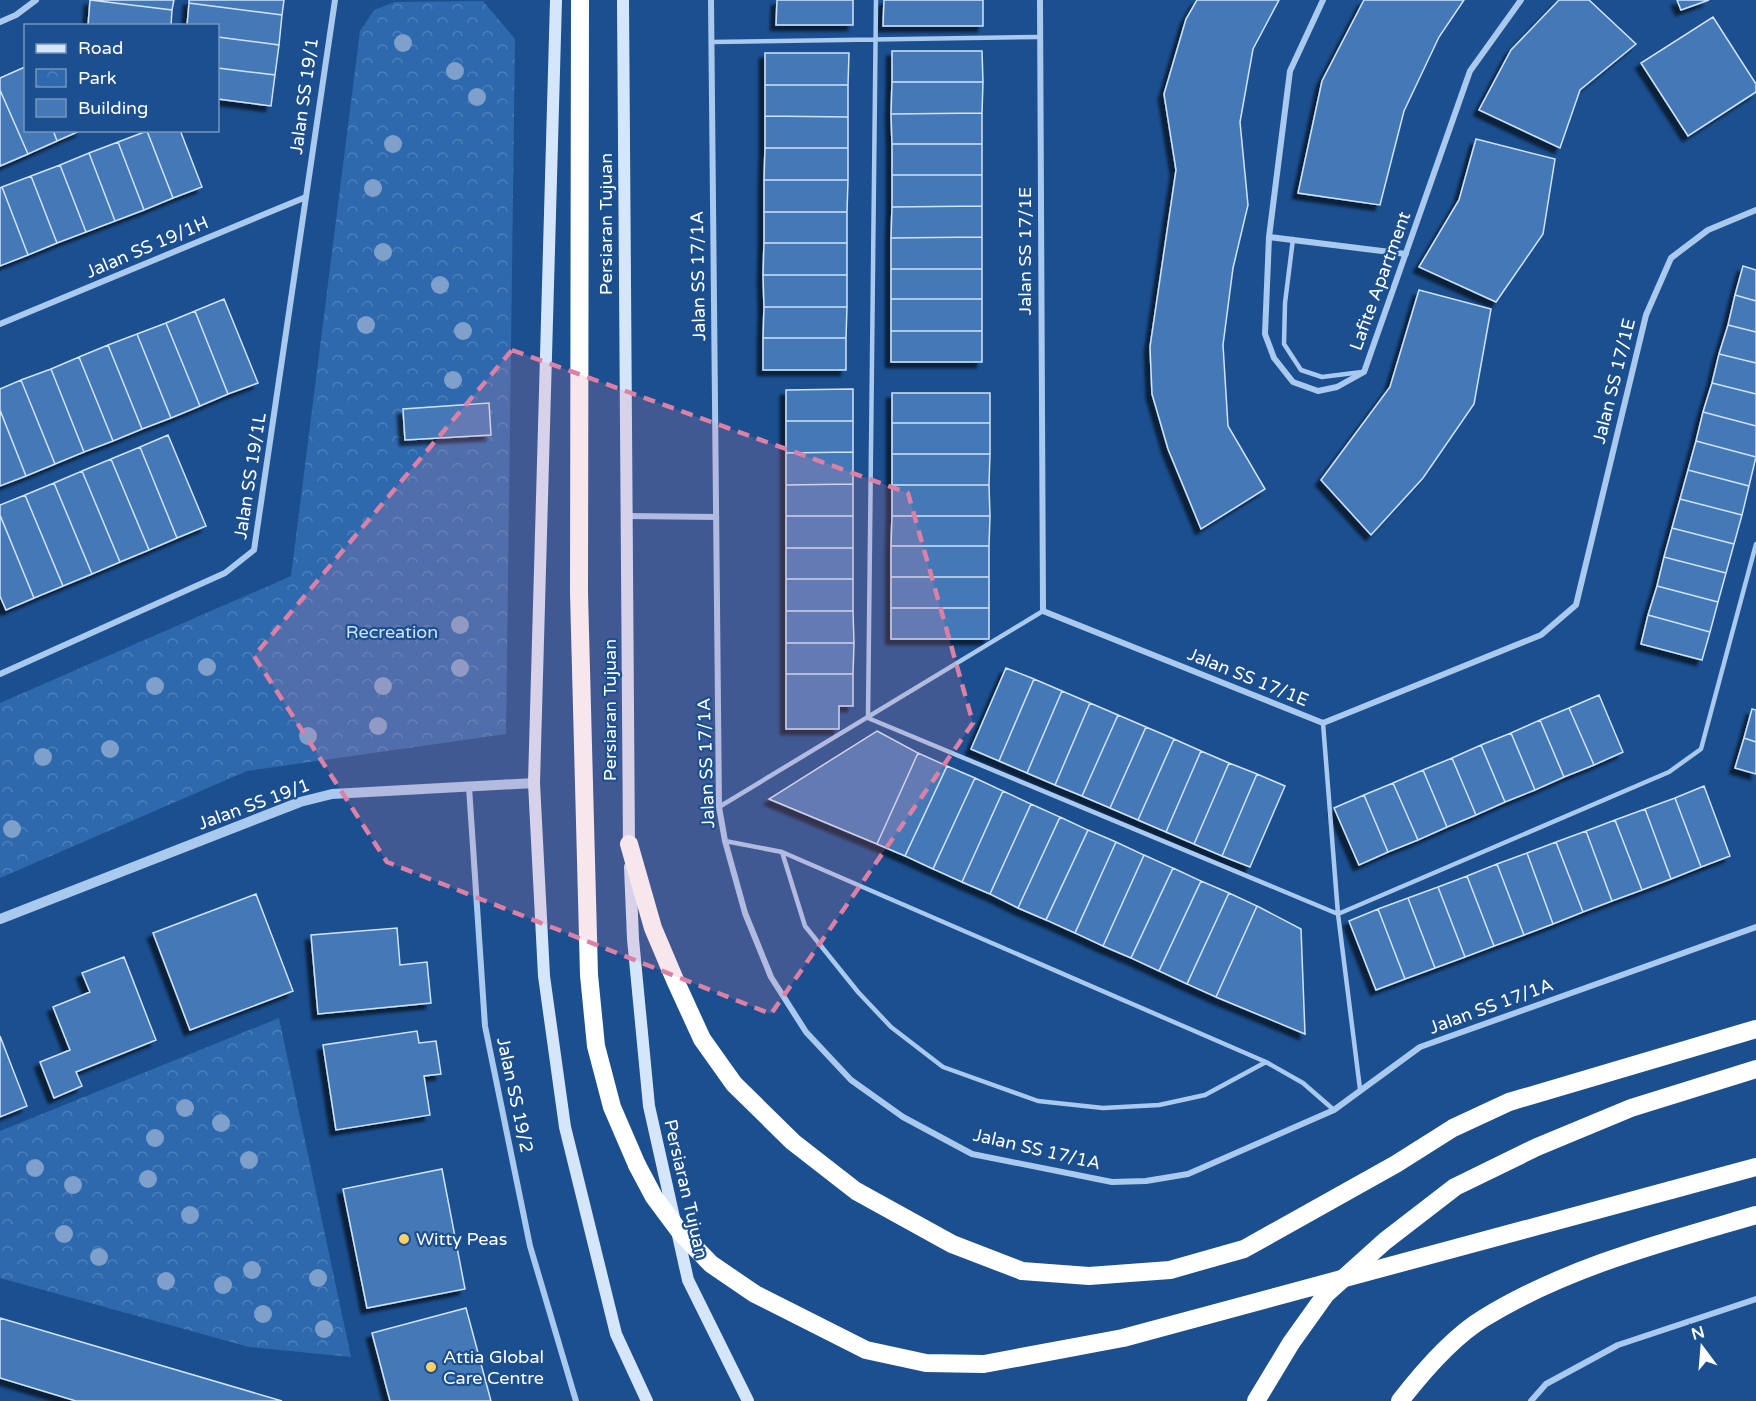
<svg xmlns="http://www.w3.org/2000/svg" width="1756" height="1401" font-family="'Varela Round',sans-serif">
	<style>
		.park { fill: url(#park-crowns) }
		.building { fill: #4478b7; stroke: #cfe3fa; stroke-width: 1.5; filter: url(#shadow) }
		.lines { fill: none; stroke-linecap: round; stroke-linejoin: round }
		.service { stroke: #a9c9ee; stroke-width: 4.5 }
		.minor { stroke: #a9c9ee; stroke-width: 6 }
		.tertiary { stroke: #a9c9ee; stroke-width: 10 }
		.secondary { stroke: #d6e6fa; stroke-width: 12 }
		.motorway { stroke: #fff; stroke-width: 18 }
		.motorway-bridge { stroke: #fff; stroke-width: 18 }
		.tree { fill: #7ea0ca }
		.marked { fill: #dd80a5; fill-opacity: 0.2; stroke: #dd80a5; stroke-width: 4.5; stroke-dasharray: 12 8; stroke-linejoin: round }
		.poi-dot { fill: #ffd166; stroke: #1b4f8f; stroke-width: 2 }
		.labels { text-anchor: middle; stroke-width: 4.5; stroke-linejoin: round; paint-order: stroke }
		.street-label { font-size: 18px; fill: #fff; stroke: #1b4f8f }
		.park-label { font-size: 18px; fill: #cfe3fa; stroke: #1b4f8f }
		.poi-label { font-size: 18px; fill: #fff; stroke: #1b4f8f; text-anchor: start }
	</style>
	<defs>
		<pattern id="park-crowns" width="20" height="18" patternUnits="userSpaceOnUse" patternTransform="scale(1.5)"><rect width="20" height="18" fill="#2e69ad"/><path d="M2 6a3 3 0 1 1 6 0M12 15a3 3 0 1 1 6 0" fill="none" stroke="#4d80b9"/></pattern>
		<filter id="shadow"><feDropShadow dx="-5.5" dy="5.5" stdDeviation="1.5" flood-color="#0009"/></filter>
	</defs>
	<rect width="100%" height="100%" fill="#1b4f8f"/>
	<!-- park -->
	<path class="park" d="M483,1L515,39L506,734L247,771L0,878V703L291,576L360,31L374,10L395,2Z
		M279,1018L351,1357L249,1347L0,1278V1131Z"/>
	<!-- building -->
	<path class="building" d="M90,0L172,10L171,26H88Z
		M90,0H174L172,10Z
		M189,0H284L282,15L189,3Z
		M777,0H853V25H776Z
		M884,0H983V26H883Z
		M1197,0H1279L1253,49L1240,122L1248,205L1233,268L1223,345L1228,426L1265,489L1201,529L1168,449L1152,394L1150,347L1176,170L1164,94L1186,19Z
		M1364,0H1464L1439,37L1404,111L1380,205L1298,193L1322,81Z
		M1559,0H1589L1636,44L1580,90L1560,148L1479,110L1511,50Z
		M1677,0H1709L1681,10Z
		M189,3L282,15L279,45L218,37V26H187Z
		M1713,17L1756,84V92L1688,136L1641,63Z
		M218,37L279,45L275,75L218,68Z
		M892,51H982L983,82H892Z
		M765,53H849L848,85H765Z
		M25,67L26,130H53L57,141L28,154L0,90V78Z
		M218,68L275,75L271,106L218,99Z
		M892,82H983L982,113L891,114Z
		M765,85H848V117L765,116Z
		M0,90L28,154L0,166Z
		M982,113V144H892L891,114Z
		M765,116L848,117V148H765Z
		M53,130H82L57,141Z
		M180,130L202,187L173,198L147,131Z
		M147,131L173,198L144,210L118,142Z
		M1476,139L1555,159L1543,234L1496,302L1419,267L1459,200Z
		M118,142L144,210L115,221L89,153Z
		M892,144H982V175H892Z
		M765,148H848V180H764Z
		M89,153L115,221L86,232L60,165Z
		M60,165L86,232L57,243L31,176Z
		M892,175H982V206L892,207Z
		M31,176L57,243L28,255L2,187Z
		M764,180H848L847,212H764Z
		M2,187L28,255L0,266V188Z
		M982,206V237L891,238L892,207Z
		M764,212H847V243H764Z
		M982,237V269H891V238Z
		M764,243H847V275H763Z
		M1743,266L1756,270V301L1735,295Z
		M891,269H982V299H891Z
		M763,275H847V307H764Z
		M1419,290L1491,309L1474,404L1423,478L1371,535L1321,480L1390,387Z
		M1735,295L1756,301V332L1728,325Z
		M224,299L258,383L228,394L195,311Z
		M891,299H982V331H891Z
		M764,307H847L846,338H763Z
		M195,311L228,394L200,406L166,323Z
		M166,323L200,406L171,418L137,334Z
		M1728,325L1756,332V363L1719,354Z
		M891,331H982V362H891Z
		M137,334L171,418L142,429L108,345Z
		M763,338H846V370H763Z
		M108,345L142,429L113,441L79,357Z
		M1719,354L1756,363V394L1712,383Z
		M79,357L113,441L84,452L51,369Z
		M51,369L84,452L55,464L21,380Z
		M21,380L55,464L26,476L0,410V389Z
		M1712,383L1756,394V426L1703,412Z
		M853,389V421H786V390Z
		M892,393H990V423H892Z
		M489,403L491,435L405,440L403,409Z
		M0,410L26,476L0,486Z
		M1703,412L1756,426V457L1696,441Z
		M786,421H853V452L786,453Z
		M892,423H990V454H892Z
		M168,435L206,526L177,538L140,447Z
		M1696,441L1756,457L1749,486L1688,470Z
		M140,447L177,538L149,550L111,459Z
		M853,452V484L786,485V453Z
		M892,454H990L989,485H892Z
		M111,459L149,550L120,562L82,471Z
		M1688,470L1749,486L1742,515L1680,499Z
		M82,471L120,562L92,574L54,483Z
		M54,483L92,574L63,586L25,495Z
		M853,484V516H786V485Z
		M892,485H989L990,516H892Z
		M25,495L63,586L34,598L0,515V505Z
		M1680,499L1742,515L1734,544L1672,528Z
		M0,515L34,598L6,610L0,596Z
		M786,516H853V548H786Z
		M892,516H990L989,546H891Z
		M1672,528L1734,544L1726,573L1664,557Z
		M891,546H989V577H891Z
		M786,548H853V579H786Z
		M1664,557L1726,573L1718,602L1657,586Z
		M891,577H989V608H891Z
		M786,579H853V611H786Z
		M1657,586L1718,602L1710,632L1648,615Z
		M891,608H989V639H891Z
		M786,611H853L854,643H786Z
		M1648,615L1710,632L1702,660L1641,644Z
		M786,643H854L853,674H786Z
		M1006,668L1034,679L999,761L971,749Z
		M786,674H853V706H839V729H786Z
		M1034,679L1062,691L1027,773L999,761Z
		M1062,691L1090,703L1055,785L1027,773Z
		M1599,695L1623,752L1594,765L1569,708Z
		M1090,703L1118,715L1082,796L1055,785Z
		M1569,708L1594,765L1564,777L1540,720Z
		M1752,709L1756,710V742L1744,738Z
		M1118,715L1146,727L1110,808L1082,796Z
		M1540,720L1564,777L1535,790L1511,733Z
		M1146,727L1174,739L1138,820L1110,808Z
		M877,731L918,753L877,844L769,799Z
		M1511,733L1535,790L1505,802L1481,745Z
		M1744,738L1756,742V774L1735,768Z
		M1174,739L1201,751L1166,832L1138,820Z
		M1481,745L1505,802L1476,815L1452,758Z
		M1201,751L1229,763L1194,844L1166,832Z
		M918,753L947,766L905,856L877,844Z
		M1452,758L1476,815L1447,827L1423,770Z
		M1229,763L1257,774L1222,856L1194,844Z
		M947,766L975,778L933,869L905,856Z
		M1423,770L1447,827L1418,840L1393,783Z
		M1257,774L1285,786L1250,867L1222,856Z
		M975,778L1003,791L962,882L933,869Z
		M1393,783L1418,840L1388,852L1364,795Z
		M1704,786L1730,856L1701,867L1675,798Z
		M1003,791L1031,804L990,894L962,882Z
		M1364,795L1388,852L1359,865L1334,808Z
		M1675,798L1701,867L1671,879L1645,809Z
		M1031,804L1060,817L1018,908L990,894Z
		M1645,809L1671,879L1642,890L1615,820Z
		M1060,817L1088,830L1046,920L1018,908Z
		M1615,820L1642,890L1612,901L1586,831Z
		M1088,830L1116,842L1075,933L1046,920Z
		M1586,831L1612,901L1583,912L1556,842Z
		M1116,842L1144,855L1103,946L1075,933Z
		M1556,842L1583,912L1553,924L1527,853Z
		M1527,853L1553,924L1524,935L1497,864Z
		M1144,855L1173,868L1131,958L1103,946Z
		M1497,864L1524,935L1494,946L1467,876Z
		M1173,868L1201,881L1159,971L1131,958Z
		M1467,876L1494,946L1465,957L1438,887Z
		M1201,881L1229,893L1187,984L1159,971Z
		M1438,887L1465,957L1435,968L1408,898Z
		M1229,893L1257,906L1216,997L1187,984Z
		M256,894L293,991L190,1030L153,933Z
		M1408,898L1435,968L1405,979L1378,909Z
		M1257,906L1301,929L1305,1034L1216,997Z
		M1378,909L1405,979L1376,990L1349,921Z
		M397,928L400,965L427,962L431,1003L318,1014L311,935Z
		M124,957L156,1040L76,1072L82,1086L54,1098L40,1062L70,1050L53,1007L90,992L82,973Z
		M417,1031L419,1043L436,1041L441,1074L424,1076L430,1115L336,1130L323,1045Z
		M0,1036L27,1106L0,1117Z
		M442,1169L465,1289L367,1308L343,1189Z
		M466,1308L491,1401H390L372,1333Z
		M0,1318L282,1401H76L0,1378Z"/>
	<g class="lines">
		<!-- service -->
		<path class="service" d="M876,0L868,718L1338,914L1669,772L1701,749L1756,544
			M711,42L1039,37
			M1293,239L1285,303L1284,344L1301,370L1322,377L1362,372
			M1323,723L1338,914L1360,1089
			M719,807L1043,611
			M725,841L782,852L1266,1062L1303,1083L1334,1110
			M782,852L805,926L858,992L891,1027L943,1067L1038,1101L1103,1108L1159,1105L1205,1095L1266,1062"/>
		<!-- minor -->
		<path class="minor" d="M711,0L719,807L725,841L745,913L771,977L806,1032L851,1080L903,1117L972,1154L1112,1182L1146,1181L1188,1174L1334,1110L1420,1047L1756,927
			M1040,0L1043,611L1323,723L1541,635L1576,605L1646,315L1671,258L1708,230L1756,210
			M1323,0L1290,71L1269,237L1265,334L1274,358L1293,382L1318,391L1337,387L1364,372L1470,71L1521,0
			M0,22L16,15L36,0
			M1269,237L1406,254
			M0,324L306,197
			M627,516L716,517
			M0,674L225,573L254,550L335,0
			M469,787L485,1026L530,1246L576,1401
			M1531,1401L1546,1384L1618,1345L1756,1299"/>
		<!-- tertiary -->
		<path class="tertiary" d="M0,919L300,802L332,794L534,783"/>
		<!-- secondary -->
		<path class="secondary" d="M556,0L534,783L544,976L565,1127L616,1334L647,1401
			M623,0L629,849
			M630,867L633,939L649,1106L688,1280L748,1401"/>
		<!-- motorway -->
		<path class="motorway" d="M580,0L579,593L589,975L596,1046L612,1107L637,1165
			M629,844L653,928L675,980L702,1039L734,1084L793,1142L856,1191L952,1244L1022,1271L1089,1276L1170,1270L1244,1249L1396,1164L1453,1128L1509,1102L1756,1029
			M1671,1190L1756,1167
			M1256,1401L1291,1343L1326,1294L1385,1241L1455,1187L1537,1147L1631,1108L1756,1069
			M1400,1401C1421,1374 1454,1336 1484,1318C1567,1267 1664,1242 1756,1215"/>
		<!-- motorway-bridge -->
		<path class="motorway-bridge" d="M637,1165L654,1197L680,1232L711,1264L755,1294L866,1350L926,1363L984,1364L1123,1338L1671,1190"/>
	</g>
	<!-- trees -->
	<g class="tree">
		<circle cx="403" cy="43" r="9"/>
		<circle cx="455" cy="71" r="9"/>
		<circle cx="477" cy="97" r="9"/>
		<circle cx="393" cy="144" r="9"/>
		<circle cx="373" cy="188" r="9"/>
		<circle cx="383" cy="252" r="9"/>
		<circle cx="440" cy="285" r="9"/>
		<circle cx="366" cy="325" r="9"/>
		<circle cx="463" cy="331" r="9"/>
		<circle cx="453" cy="380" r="9"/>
		<circle cx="460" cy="625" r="9"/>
		<circle cx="207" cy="667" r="9"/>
		<circle cx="460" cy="668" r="9"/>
		<circle cx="155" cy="686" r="9"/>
		<circle cx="383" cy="686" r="9"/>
		<circle cx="378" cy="726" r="9"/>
		<circle cx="308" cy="736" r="9"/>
		<circle cx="110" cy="749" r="9"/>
		<circle cx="43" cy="757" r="9"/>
		<circle cx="12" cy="829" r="9"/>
		<circle cx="185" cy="1108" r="9"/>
		<circle cx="221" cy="1123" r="9"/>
		<circle cx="155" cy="1138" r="9"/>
		<circle cx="249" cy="1160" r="9"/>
		<circle cx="35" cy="1168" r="9"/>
		<circle cx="148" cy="1179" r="9"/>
		<circle cx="73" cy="1185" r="9"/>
		<circle cx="190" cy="1215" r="9"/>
		<circle cx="64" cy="1234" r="9"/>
		<circle cx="99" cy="1257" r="9"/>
		<circle cx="252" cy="1270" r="9"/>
		<circle cx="318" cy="1278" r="9"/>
		<circle cx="166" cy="1281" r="9"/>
		<circle cx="223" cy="1285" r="9"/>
		<circle cx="263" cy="1314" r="9"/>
		<circle cx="324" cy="1329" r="9"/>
	</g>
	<!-- marked area -->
	<path class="marked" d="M512,350L908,493L973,723L771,1014L387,862L254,656Z"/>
	<!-- markers -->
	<g class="poi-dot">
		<circle cx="404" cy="1239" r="6"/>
		<circle cx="431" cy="1367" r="6"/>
	</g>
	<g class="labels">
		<!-- street labels -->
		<g class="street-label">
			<text transform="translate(304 96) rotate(-82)" y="6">Jalan SS 19/1</text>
			<text transform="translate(606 224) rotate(-90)" y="6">Persiaran Tujuan</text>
			<text transform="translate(147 247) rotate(-23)" y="6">Jalan SS 19/1H</text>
			<text transform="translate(1025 251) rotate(-90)" y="6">Jalan SS 17/1E</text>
			<text transform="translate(698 276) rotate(-91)" y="6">Jalan SS 17/1A</text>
			<text transform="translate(1380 281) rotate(-70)" y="6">Lafite Apartment</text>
			<text transform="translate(1614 381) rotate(-76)" y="6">Jalan SS 17/1E</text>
			<text transform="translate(250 476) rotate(-81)" y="6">Jalan SS 19/1L</text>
			<text transform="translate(1248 677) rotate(22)" y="6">Jalan SS 17/1E</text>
			<text transform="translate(610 710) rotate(-90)" y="6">Persiaran Tujuan</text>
			<text transform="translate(706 763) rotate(-92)" y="6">Jalan SS 17/1A</text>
			<text transform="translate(254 804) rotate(-20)" y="6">Jalan SS 19/1</text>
			<text transform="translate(1491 1006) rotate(-20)" y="6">Jalan SS 17/1A</text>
			<text transform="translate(515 1095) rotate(78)" y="6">Jalan SS 19/2</text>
			<text transform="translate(1037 1149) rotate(13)" y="6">Jalan SS 17/1A</text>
			<text transform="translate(686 1189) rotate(77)" y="6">Persiaran Tujuan</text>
		</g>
		<!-- park labels -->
		<g class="park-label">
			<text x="392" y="638">Recreation</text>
		</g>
		<!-- poi labels -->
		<g class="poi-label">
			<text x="416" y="1245">Witty Peas</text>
			<text x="443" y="1363">Attia Global<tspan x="443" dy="21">Care Centre</tspan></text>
		</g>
	</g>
	<!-- legend -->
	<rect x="24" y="24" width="195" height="108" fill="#1b4f8f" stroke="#7695bc" stroke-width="1.5"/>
	<rect x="36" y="44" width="30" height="9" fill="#d6e6fa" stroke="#7695bc" stroke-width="1.5"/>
	<text x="78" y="54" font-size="18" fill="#ffffff">Road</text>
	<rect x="36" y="69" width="30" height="18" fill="url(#park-crowns)" stroke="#7695bc" stroke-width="1.5"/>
	<text x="78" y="84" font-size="18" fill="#ffffff">Park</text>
	<rect x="36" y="99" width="30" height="18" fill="#4478b7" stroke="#7695bc" stroke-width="1.5"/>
	<text x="78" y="114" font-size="18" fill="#ffffff">Building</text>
	<!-- north arrow -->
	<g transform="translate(1702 1347) rotate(344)" stroke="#1b4f8f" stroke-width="4.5" paint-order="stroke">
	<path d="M0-4.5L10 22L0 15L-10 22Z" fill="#ffffff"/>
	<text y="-9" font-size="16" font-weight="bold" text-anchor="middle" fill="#ffffff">N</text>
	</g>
</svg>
